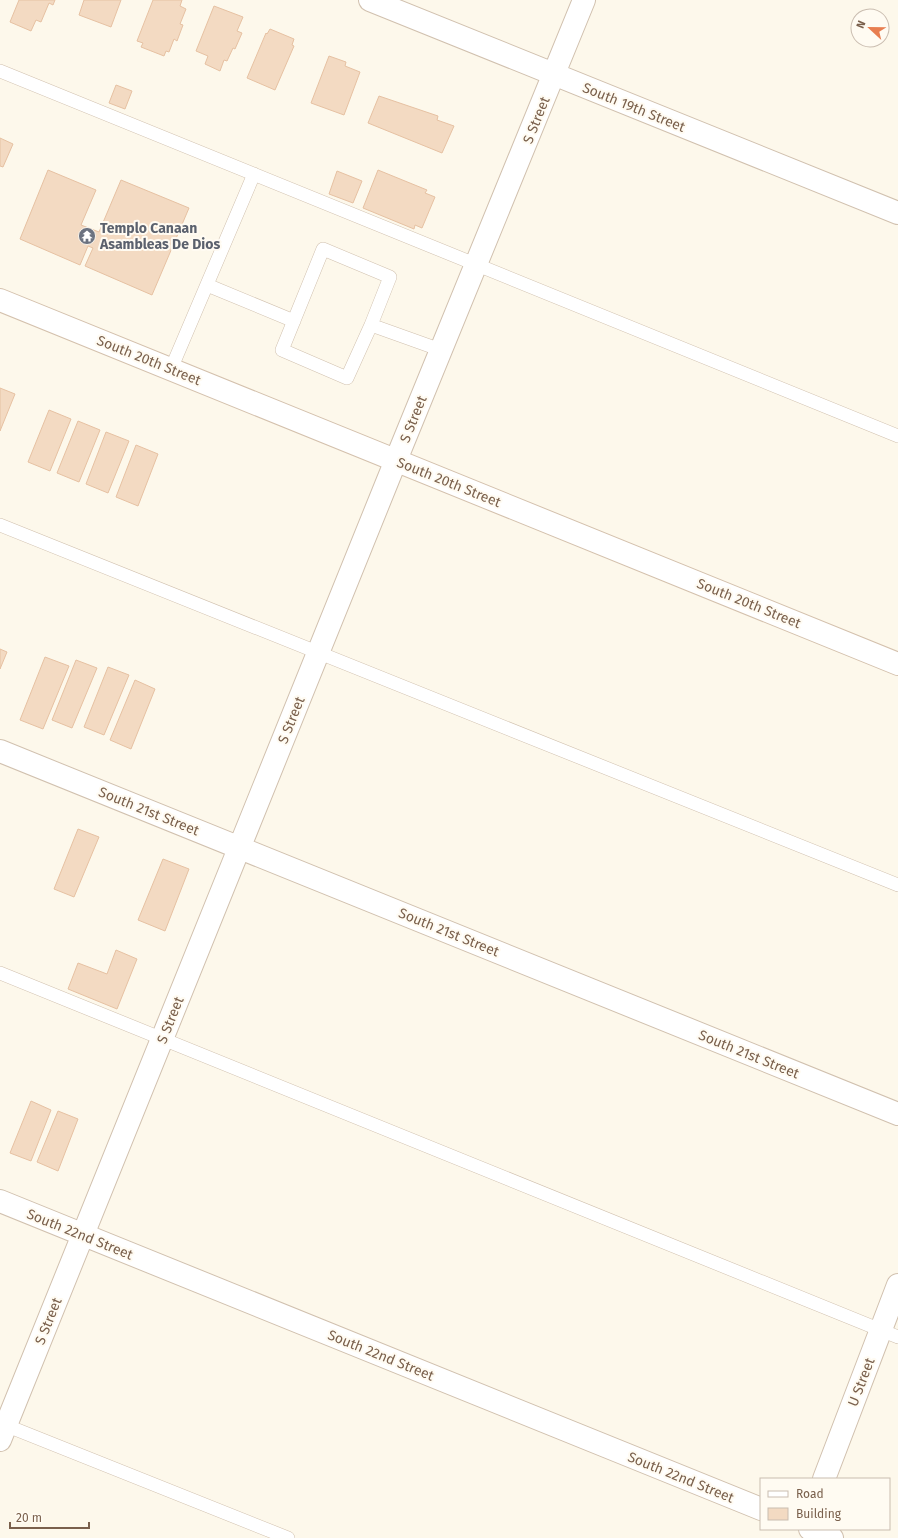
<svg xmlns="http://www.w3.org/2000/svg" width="898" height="1538" font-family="'Fira Sans',sans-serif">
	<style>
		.building { fill: #f3dac2; stroke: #e6c1a2 }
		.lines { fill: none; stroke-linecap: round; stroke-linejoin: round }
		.lane-casing { stroke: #d1c1af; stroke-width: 14 }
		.street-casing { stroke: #d1c1af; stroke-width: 24 }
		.secondary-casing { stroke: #d4c1ad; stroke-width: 24 }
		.lane { stroke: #fff; stroke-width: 13 }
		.street { stroke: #fff; stroke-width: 22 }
		.secondary { stroke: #fff; stroke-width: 22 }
		.labels { text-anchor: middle; stroke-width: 4; stroke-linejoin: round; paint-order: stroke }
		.street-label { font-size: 14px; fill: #7a604c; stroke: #fffbf2 }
		.worship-label { font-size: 14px; font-weight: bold; fill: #5b616d; stroke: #fffbf2; text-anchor: start }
	</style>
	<rect width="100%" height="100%" fill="#fdf8eb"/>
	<!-- building -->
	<path class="building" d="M19,0H55L53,5L49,3L41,22L36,20L31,31L10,22Z
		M84,0H121L111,27L79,15Z
		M153,0H182L180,6L186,9L180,24L183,25L177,41L174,39L169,52L166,51L164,56L141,47L143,43L137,41Z
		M214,6L243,17L237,31L242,33L235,49L233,48L227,61L224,60L220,71L205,64L208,56L196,51Z
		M270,29L294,39L292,45L294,46L275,90L247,78L266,33L267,34Z
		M329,56L346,62L345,66L360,72L344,115L311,103Z
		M116,85L132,91L125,109L109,103Z
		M379,96L438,116L437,120L454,126L442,153L368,123Z
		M0,138L13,144L3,167L0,166Z
		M48,170L96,190L81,225L99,232L121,180L189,208L152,295L85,266L93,248L88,246L80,265L20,239Z
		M378,170L427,190L425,193L435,197L422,228L415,225L414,229L363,208Z
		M337,171L362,181L353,203L329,194Z
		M0,388L15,394L0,431Z
		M49,410L71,419L50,471L28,462Z
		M78,421L100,430L79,482L57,473Z
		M106,432L129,441L108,493L86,484Z
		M136,445L158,454L138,506L116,497Z
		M0,649L7,652L0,669Z
		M45,657L69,666L43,729L20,720Z
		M76,660L97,668L72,728L52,720Z
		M108,667L129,675L104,735L84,727Z
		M135,680L155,689L131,749L110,740Z
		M78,829L99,837L74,897L54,889Z
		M163,859L189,869L165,931L138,920Z
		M116,950L137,959L117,1009L68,989L78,963L107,974Z
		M31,1101L51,1110L31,1161L10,1153Z
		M58,1111L78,1119L58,1171L37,1162Z"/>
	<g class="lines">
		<!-- lane casing -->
		<g class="lane-casing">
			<path id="lane" d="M0,71L898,436
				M207,285L294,321
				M371,325L347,378L282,350L323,249L390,277L371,325L441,350
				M171,369L254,174
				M0,525L898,885
				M0,973L898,1337
				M0,1423L288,1538"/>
		</g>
		<!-- street casing -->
		<g class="street-casing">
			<path id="street" d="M370,0L898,213
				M0,751L898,1114
				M0,1201L761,1509
				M0,1440L396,460L584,0
				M824,1479L898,1285
				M810,1529L832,1538"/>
		</g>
		<!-- secondary casing -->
		<g class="secondary-casing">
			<path id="secondary" d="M0,300L898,664"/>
		</g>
		<!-- lane -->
		<use href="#lane" class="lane"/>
		<!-- street -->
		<use href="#street" class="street"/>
		<!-- secondary -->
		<use href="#secondary" class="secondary"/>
	</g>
	<!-- icons -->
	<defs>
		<g id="temple-disc" transform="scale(0.9)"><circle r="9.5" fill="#6b7280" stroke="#fffbf2"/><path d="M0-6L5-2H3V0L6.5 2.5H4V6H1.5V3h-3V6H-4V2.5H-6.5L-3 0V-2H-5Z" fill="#fff"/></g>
	</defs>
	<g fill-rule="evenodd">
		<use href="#temple-disc" x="87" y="236"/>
	</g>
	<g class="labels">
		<!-- street labels -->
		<g class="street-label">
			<text transform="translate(634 107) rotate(22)" y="5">South 19th Street</text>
			<text transform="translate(536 120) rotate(-68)" y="5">S Street</text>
			<text transform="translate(149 360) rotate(22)" y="5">South 20th Street</text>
			<text transform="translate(413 419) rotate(-68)" y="5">S Street</text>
			<text transform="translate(449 482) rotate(22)" y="5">South 20th Street</text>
			<text transform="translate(749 603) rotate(22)" y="5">South 20th Street</text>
			<text transform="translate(291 720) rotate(-68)" y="5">S Street</text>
			<text transform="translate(149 811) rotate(22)" y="5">South 21st Street</text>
			<text transform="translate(449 932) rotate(22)" y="5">South 21st Street</text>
			<text transform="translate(170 1020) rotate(-68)" y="5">S Street</text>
			<text transform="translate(749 1054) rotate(22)" y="5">South 21st Street</text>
			<text transform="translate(80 1234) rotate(22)" y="5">South 22nd Street</text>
			<text transform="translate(48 1321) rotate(-68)" y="5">S Street</text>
			<text transform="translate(381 1355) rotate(22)" y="5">South 22nd Street</text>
			<text transform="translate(861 1382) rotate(-69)" y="5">U Street</text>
			<text transform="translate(681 1477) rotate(22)" y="5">South 22nd Street</text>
		</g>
		<!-- worship labels -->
		<g class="worship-label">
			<text x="100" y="233">Templo Canaan<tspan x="100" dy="16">Asambleas De Dios</tspan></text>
		</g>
	</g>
	<!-- legend -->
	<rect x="760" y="1478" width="130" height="52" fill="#fffbf2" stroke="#cabdb0"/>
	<rect x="768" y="1491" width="20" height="6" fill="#ffffff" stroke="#cabdb0"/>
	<text x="796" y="1498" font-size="12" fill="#7a604c">Road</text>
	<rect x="768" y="1508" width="20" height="12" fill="#f3dac2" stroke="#cabdb0"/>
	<text x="796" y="1518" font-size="12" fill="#7a604c">Building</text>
	<!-- north arrow -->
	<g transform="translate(870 28) rotate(292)"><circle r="19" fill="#fffbf2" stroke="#cabdb0"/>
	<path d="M0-3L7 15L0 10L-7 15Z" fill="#e87e50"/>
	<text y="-6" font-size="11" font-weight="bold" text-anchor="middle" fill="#7a604c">N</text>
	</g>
	<!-- scale -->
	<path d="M10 1522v6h79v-6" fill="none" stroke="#7a604c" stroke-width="2"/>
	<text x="16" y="1522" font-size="12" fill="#7a604c" stroke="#fffbf2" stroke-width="3" paint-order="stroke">20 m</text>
</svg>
